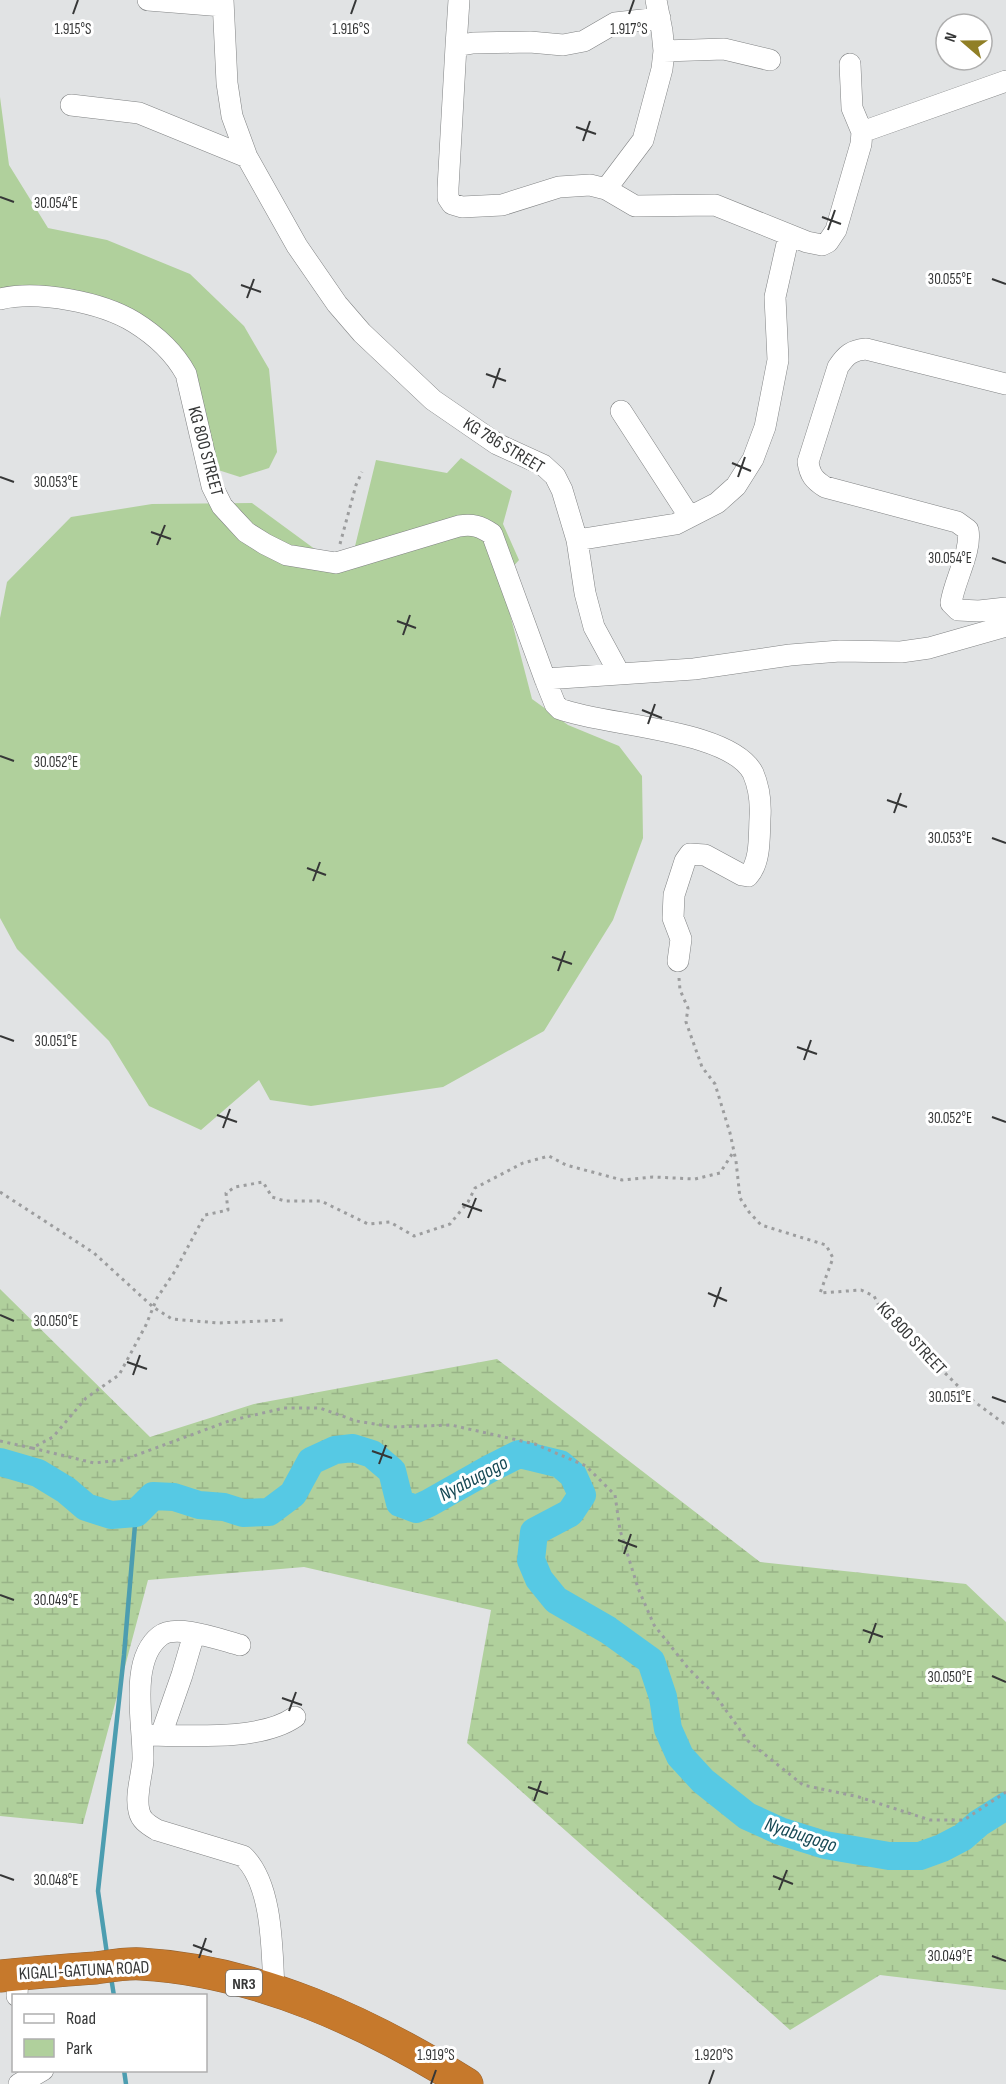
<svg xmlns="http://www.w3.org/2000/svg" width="1006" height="2084" font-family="'Sofia Sans Condensed',sans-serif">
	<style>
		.green { fill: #b0d09c }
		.wetland { fill: url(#wetland-marsh) }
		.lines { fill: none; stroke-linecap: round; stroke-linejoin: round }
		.stream { stroke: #4c9db0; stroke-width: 4.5 }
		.river { stroke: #56c9e4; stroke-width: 28 }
		.minor-casing { stroke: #818384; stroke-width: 22 }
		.highway-casing { stroke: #946230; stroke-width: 33 }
		.path { stroke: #9c9d9e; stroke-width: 3; stroke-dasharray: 3 4.5; stroke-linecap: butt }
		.minor { stroke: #fff; stroke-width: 21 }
		.highway { stroke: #c6792c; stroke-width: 32 }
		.ticks { fill: none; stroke: #363737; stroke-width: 2 }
		.labels { text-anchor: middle; stroke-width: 6; stroke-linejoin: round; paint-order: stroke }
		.shield { fill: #fff; stroke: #727373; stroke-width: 1.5 }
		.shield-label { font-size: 16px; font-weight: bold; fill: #363737 }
		.street-label { font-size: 18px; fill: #363737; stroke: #fff }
		.water-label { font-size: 20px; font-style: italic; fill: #174955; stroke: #fff }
		.ticks-label { font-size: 15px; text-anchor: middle; fill: #363737; stroke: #fff; stroke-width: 6; stroke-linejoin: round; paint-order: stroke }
	</style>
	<defs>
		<pattern id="wetland-marsh" width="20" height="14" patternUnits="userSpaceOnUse" patternTransform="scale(1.5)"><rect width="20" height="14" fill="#b0d09c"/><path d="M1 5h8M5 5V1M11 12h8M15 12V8" fill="none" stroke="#98b387"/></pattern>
	</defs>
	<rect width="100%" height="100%" fill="#e1e3e4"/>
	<!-- green -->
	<path class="green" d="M0,97L9,165L48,228L107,240L190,274L244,326L269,369L277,452L269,468L240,477L215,469L193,368L118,305L0,291Z
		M461,458L512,491L503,524L519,560L501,580L532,699L568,725L619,746L642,776L643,838L613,920L544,1031L443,1087L311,1106L270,1100L259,1080L201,1130L149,1106L109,1041L17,949L0,918V618L7,582L71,517L152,504L252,503L312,547L349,571L376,460L447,473Z"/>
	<!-- wetland -->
	<path class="wetland" d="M0,1289L150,1437L254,1404L497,1359L760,1562L966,1584L1006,1622V1990L880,1975L790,2030L467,1743L491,1610L304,1567L148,1580L83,1824L0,1816Z"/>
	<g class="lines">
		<!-- stream -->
		<path class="stream" d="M107,1954L98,1891L124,1655L136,1513
			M111,1977L114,1996
			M124,2070L126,2084"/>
		<!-- river -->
		<path class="river" d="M0,1462L38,1473L66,1490L86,1507L111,1515L136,1513L153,1496L174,1497L199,1505L224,1507L243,1513L269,1512L293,1494L311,1461L335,1450L353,1448L372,1454L392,1471L400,1503L416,1509L429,1503L491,1468L519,1454L560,1464L573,1475L582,1495L570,1513L534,1532L531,1560L539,1579L556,1600L608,1630L651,1661L663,1697L668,1729L680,1756L703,1781L747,1816L780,1831L825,1845L889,1856H920L942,1848L963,1837L979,1823L1006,1806"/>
		<!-- minor casing -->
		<g class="minor-casing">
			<path id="minor" d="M148,0L223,6
				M223,0L227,83L232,116L247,157L297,246L337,304L362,333L433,400L497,444L543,465L555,476L562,490L577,540L585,593L594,627L619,673
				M660,18L615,23L584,41L563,45L530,42L473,43L456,46L448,188V198L452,204L462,207L502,205L559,187L590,185L606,189L635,206L715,205L807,242L822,245L828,242L836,230L861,144L862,132L1006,81
				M456,46L459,0
				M664,51L724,49L770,60
				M850,64L852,108L862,132
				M71,105L139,113L247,157
				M606,189L643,140L662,69L664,51L662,31L656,0
				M0,299C38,290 101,302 134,322C155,335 174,352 186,374L212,486L222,506L233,518L246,532L265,544L287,555L336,563L459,526C473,524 480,526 492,534L545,679L555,704L560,709C605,726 730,729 753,773C759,787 761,803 760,818C759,836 761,862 748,876L742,875L705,855L690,854L685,861L674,895L673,918L681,939L678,961
				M1006,384L866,349C852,350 846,355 838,367L808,462C810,475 814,480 825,487L957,522L968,530C972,551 954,581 951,603L958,610L979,611L1006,608
				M621,411L689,516
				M577,540L676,524L717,503L736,486L753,459L765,427L778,360L775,297L789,235
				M545,679L694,669L790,655L840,651L901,652L929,648L1006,626
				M240,1645C221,1640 176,1623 160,1636C128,1661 144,1726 143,1760C142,1776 135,1795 139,1811C141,1821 149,1825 157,1830L243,1856C273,1884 272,1951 274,1990
				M142,1735C186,1735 259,1742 295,1717
				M161,1735L182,1675L194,1634
				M17,1996L18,1974
				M19,2084L43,2070"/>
		</g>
		<!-- highway casing -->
		<g class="highway-casing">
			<path id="highway" d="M0,1976C32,1973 64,1970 96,1968C110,1966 126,1963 141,1964C259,1971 369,2023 467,2084"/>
		</g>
		<!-- path -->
		<path class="path" d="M340,544L356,485L362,472
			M679,978L680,990L688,1008L686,1022L702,1067L715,1084L730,1133L736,1161L740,1198L749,1212L761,1225L826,1245L833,1258L820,1293L861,1290L874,1296L880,1308L972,1400L1006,1425
			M0,1192L94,1253L153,1307L172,1319L219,1323L285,1320
			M0,1441L32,1448L53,1437L86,1398L119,1375L146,1325L157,1298L175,1271L205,1215L228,1210L226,1193L235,1187L263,1182L272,1197L285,1201H321L368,1224L390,1222L414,1236L450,1224L468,1202L475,1188L523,1163L549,1156L566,1165L622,1180L653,1177L695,1179L720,1173L734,1151
			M32,1448L94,1463L123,1460L229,1421L284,1408H320L356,1421L393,1427L451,1425L535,1444L586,1466L615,1495L620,1530L638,1588L654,1625L688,1668L715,1695L748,1741L803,1785L859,1797L930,1820H964L1006,1792"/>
		<!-- minor -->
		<use href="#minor" class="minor"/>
		<!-- highway -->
		<use href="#highway" class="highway"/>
	</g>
	<!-- ticks -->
	<path class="ticks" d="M73,14L78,0M351,14L356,0M629,14L634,0M576,127L596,134M583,141L590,121M0,197L14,202M822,217L841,224M828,230L835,210M992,279L1006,284M241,285L261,292M247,298L254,279M486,374L506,381M493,388L500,368M732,463L751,471M0,477L14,482M738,477L745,457M151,532L171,539M157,545L165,525M992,558L1006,563M397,621L416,628M403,635L410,615M642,710L662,718M648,724L655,704M0,756L14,761M887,800L907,807M894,813L901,793M992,838L1006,843M307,868L326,875M313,881L320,862M552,957L572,964M558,971L565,951M0,1036L14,1041M797,1047L817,1054M804,1060L811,1040M217,1115L237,1122M992,1117L1006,1122M223,1128L230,1109M462,1204L482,1211M468,1218L476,1198M708,1293L727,1301M714,1307L721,1287M0,1315L14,1321M127,1362L147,1369M133,1375L140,1355M992,1397L1006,1402M372,1451L392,1458M379,1464L386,1445M618,1540L637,1547M624,1554L631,1534M0,1595L14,1600M863,1630L883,1637M869,1643L876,1623M992,1676L1006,1682M282,1698L302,1705M289,1711L296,1692M528,1787L548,1794M534,1801L541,1781M0,1875L14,1880M773,1876L793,1884M779,1890L787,1870M193,1945L212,1952M992,1956L1006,1961M199,1958L206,1938M431,2084L436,2070M709,2084L714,2070"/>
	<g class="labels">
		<!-- shield labels -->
		<rect class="shield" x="226" y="1970" width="36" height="26" rx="4.5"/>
		<g class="shield-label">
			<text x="244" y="1989">NR3</text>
		</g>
		<!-- street labels -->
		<g class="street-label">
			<text transform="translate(504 445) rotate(31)" y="6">KG 786 STREET</text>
			<text transform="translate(206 451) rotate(75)" y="6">KG 800 STREET</text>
			<text transform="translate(912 1338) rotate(47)" y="6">KG 800 STREET</text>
			<text transform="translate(84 1970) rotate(-3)" y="6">KIGALI-GATUNA ROAD</text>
		</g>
		<!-- water labels -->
		<g class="water-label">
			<text transform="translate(473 1478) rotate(-28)" y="7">Nyabugogo</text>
			<text transform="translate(801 1834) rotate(18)" y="7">Nyabugogo</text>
		</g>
	</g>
	<g class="ticks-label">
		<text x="351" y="34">1.916°S</text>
		<text x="629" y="34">1.917°S</text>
		<text x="73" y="34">1.915°S</text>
		<text x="56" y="208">30.054°E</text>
		<text x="950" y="284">30.055°E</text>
		<text x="56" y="487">30.053°E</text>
		<text x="950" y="563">30.054°E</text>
		<text x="56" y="767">30.052°E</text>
		<text x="950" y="843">30.053°E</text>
		<text x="56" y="1046">30.051°E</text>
		<text x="950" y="1123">30.052°E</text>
		<text x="56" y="1326">30.050°E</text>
		<text x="950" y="1402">30.051°E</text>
		<text x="56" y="1605">30.049°E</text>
		<text x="950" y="1682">30.050°E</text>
		<text x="56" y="1885">30.048°E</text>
		<text x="950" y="1961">30.049°E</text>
		<text x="436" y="2060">1.919°S</text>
		<text x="714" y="2060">1.920°S</text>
	</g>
	<!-- legend -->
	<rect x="12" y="1994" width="195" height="78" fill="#ffffff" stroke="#afafaf" stroke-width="1.5"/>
	<rect x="24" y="2014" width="30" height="9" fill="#ffffff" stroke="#afafaf" stroke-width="1.5"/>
	<text x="66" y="2024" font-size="18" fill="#363737">Road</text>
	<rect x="24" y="2039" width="30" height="18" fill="#b0d09c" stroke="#afafaf" stroke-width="1.5"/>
	<text x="66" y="2054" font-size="18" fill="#363737">Park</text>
	<!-- north arrow -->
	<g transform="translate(964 42) rotate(290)"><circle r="28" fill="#ffffff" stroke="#afafaf" stroke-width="1.5"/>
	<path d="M0-4.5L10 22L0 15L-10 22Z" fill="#907f26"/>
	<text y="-9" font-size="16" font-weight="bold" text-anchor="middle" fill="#363737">N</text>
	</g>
</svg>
